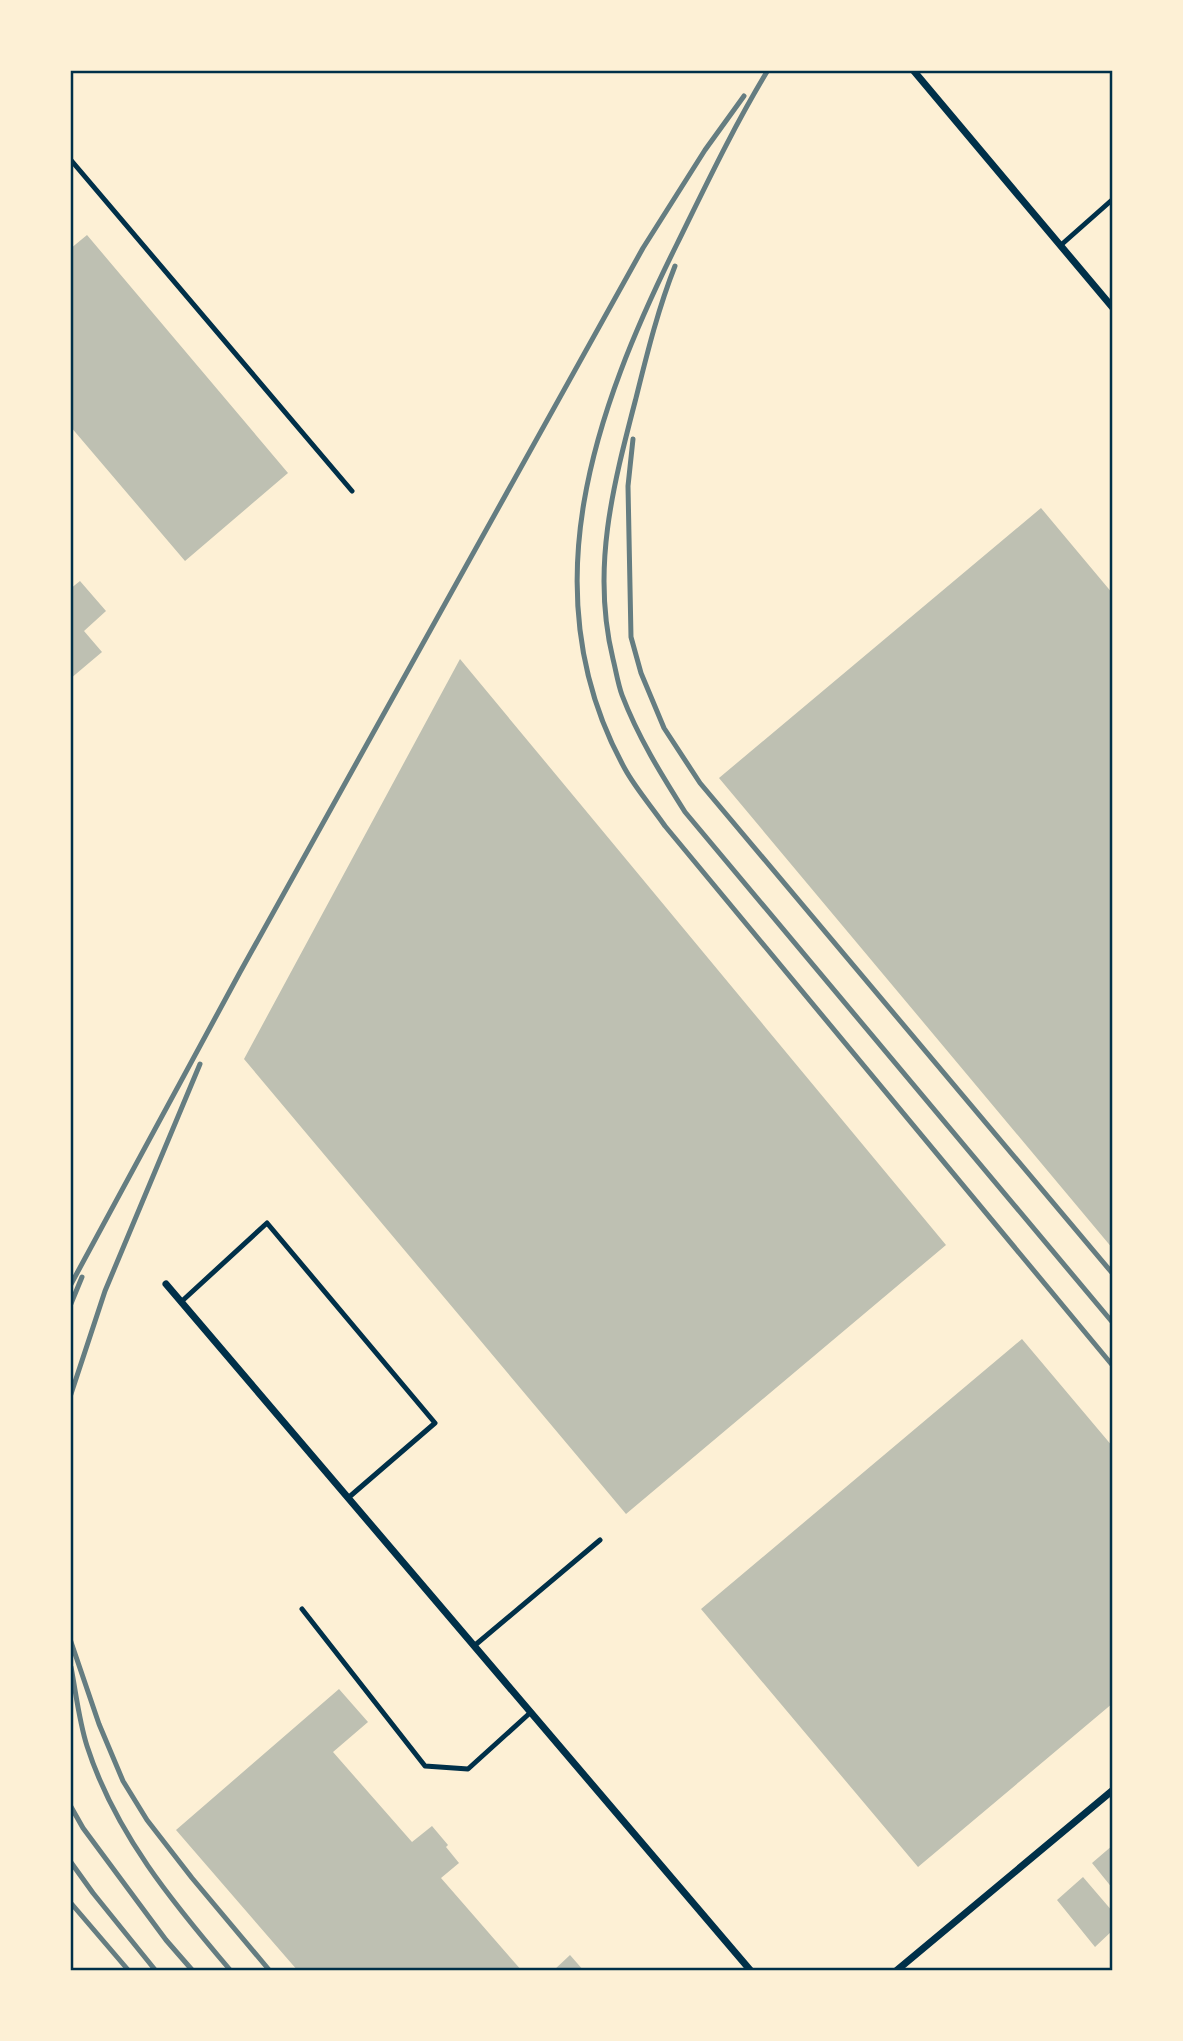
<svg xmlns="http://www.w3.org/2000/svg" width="1183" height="2041" font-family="Lato,sans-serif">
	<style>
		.building { fill: #bec0b2 }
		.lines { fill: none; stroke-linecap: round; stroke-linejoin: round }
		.service { stroke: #003049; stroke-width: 5 }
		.minor { stroke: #003049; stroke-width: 7 }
		.rail { stroke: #657d81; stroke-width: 5 }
		.neatline { fill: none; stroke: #003049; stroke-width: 2.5 }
	</style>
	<rect width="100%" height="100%" fill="#fdf0d5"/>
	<!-- building -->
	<path class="building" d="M87,235L288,473L185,561L70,426V249Z
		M1041,508L1113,594V1249L719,778Z
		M80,581L106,611L84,631L102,652L70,679V589Z
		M460,659L946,1245L626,1514L244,1059Z
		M1022,1339L1113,1447V1703L918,1867L701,1609Z
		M339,1689L368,1722L333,1752L412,1842L432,1826L448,1845L446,1847L459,1863L441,1878L522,1971H298L176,1830Z
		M1113,1845V1889L1092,1863Z
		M1083,1877L1113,1912V1930L1095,1947L1057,1900Z
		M570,1955L584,1971H553Z"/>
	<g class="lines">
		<!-- service -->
		<path class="service" d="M70,159L352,491
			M1061,245L1113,199
			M181,1302L267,1223L435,1423L348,1498
			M302,1609L425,1766L468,1769L531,1712
			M474,1646L600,1540"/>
		<!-- minor -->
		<path class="minor" d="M913,70L1113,308
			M166,1284L751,1971
			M896,1971L1113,1790"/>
		<!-- rail -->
		<path class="rail" d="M768,70C734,126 706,185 677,244C595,409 528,594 625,769C636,789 652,807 665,826L1113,1366
			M675,266C658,309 647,354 636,398C613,486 591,569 613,659C616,671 618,684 622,695C638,737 661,774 685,812L1113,1323
			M633,439L628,486L631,637L641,673L664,728L700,783L1113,1274
			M70,1286L239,974L643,248L705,150L744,96
			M70,1306L82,1277
			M70,1397L105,1291L200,1064
			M70,1639L99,1724L123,1781L147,1820L192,1878L270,1971
			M71,1667C76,1693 79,1721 87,1746C115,1833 173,1903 231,1971
			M70,1805L83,1828L166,1940L193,1971
			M70,1861L93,1893L156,1971
			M70,1902L129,1971"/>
	</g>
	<!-- border -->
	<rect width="1183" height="2041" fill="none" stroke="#fdf0d5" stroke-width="144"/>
	<rect x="72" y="72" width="1039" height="1897" class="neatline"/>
</svg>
